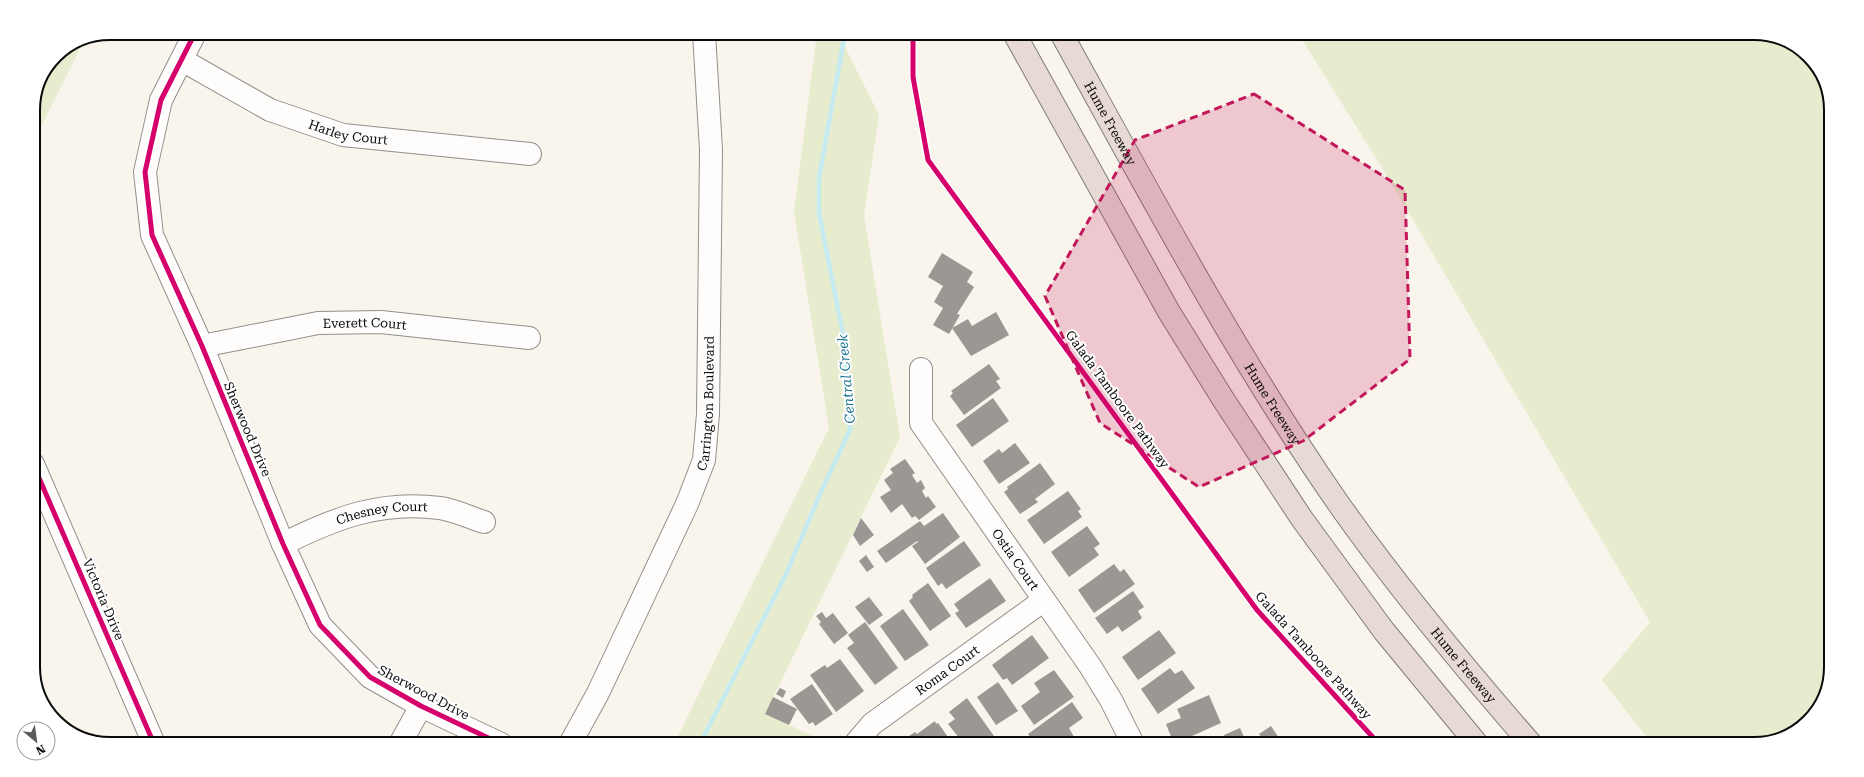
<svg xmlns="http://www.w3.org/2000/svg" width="1864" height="777" font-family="'Roboto Serif',serif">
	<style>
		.green { fill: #e6eccd }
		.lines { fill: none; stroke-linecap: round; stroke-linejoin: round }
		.stream { stroke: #c5eaf0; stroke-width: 4.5 }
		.building { fill: #9b9793 }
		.minor-casing { stroke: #928f8c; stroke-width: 24 }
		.highway-casing { stroke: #7f7d79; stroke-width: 24 }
		.minor { stroke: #fefdfc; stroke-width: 22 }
		.highway { stroke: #e7dad4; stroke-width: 22 }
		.cycleway-casing { stroke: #fff; stroke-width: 8 }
		.cycleway { stroke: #d6006c; stroke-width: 5 }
		.marked { fill: #c2185b; fill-opacity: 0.2; stroke: #c2185b; stroke-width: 3; stroke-dasharray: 8 5; stroke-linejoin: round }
		.labels { text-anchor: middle; stroke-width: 4; stroke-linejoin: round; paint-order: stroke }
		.street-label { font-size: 13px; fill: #0a0a0a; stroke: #fff }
		.water-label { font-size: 14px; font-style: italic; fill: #1b7593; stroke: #fff }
		.rim { fill: none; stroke: #0a0a0a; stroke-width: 2 }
	</style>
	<rect width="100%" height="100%" fill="#f9f4ec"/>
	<!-- green -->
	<path class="green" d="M817,33H838L879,115L864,216L900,437L765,714L822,740L820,744H674L829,428L794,212Z
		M1298,33H1754L1783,39L1815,63L1831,105V667L1825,696L1797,731L1755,744H1652L1602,680L1650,622L1387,176Z
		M85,38L41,127L33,153V105L56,55L81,39Z"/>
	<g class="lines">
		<!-- stream -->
		<path class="stream" d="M700,744L787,572L820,494L850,430L845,344L819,213V178L845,33"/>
	</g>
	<!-- building -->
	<path class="building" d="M942,253L973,272L967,282L974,287L957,314L960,315L949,334L933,325L943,308L934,302L943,286L928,277Z
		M996,312L1009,335L971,356L952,328L968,319L972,326Z
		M989,364L1000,379L996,381L1001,388L964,415L950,396L953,393L951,391Z
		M993,398L1009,421L972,447L956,425Z
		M1015,443L1030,463L999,484L983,461L999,449L1002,453Z
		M905,459L915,473L912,475L917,483L921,480L925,488L922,491L926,498L928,496L936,507L919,520L915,516L912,518L902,504L891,513L880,497L891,490L884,480L893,473L890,469Z
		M1040,463L1055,484L1035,499L1038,502L1020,514L1004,492L1008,489L1007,487Z
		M1068,491L1081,509L1078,511L1082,517L1044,544L1027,520Z
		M943,513L960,537L925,564L912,546L918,542L917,541L886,563L877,551L920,521L924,526Z
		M861,518L874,535L860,546L853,535Z
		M1087,526L1100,544L1094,548L1099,555L1069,577L1051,552Z
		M964,541L981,565L946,589L942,583L938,586L926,568Z
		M866,555L874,567L867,572L859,561Z
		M1114,564L1120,572L1124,569L1135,584L1094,613L1078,590Z
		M990,578L1006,601L966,628L955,613L959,611L954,604Z
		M928,583L951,616L930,631L909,601L913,597L912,595Z
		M1133,591L1144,607L1138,611L1142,618L1122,632L1118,626L1107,634L1095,618Z
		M869,597L883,615L869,625L855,607Z
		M903,609L929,645L905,661L880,626Z
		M822,612L826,618L833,613L848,633L834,644L819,624L821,622L816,616Z
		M865,622L898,668L875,685L847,648L854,643L848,635Z
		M1159,630L1176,653L1138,680L1122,657Z
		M1032,635L1049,658L1012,685L1007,678L1003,680L992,665Z
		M840,659L864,691L836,712L810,675L825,665L827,668Z
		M1170,668L1175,674L1182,670L1195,688L1158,714L1141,689Z
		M1054,670L1074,697L1034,725L1021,706L1040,692L1034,683Z
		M998,682L1018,711L996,725L977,697Z
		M812,684L833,714L815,726L813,722L809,724L790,699Z
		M780,688L786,691L783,698L776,694Z
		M1209,695L1221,723L1174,744L1166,724L1181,718L1177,709Z
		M773,697L797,709L789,725L765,714Z
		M967,698L994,736L982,744L972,743L964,744L948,724L955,719L949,712Z
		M1072,702L1083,718L1069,728L1078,744H1035L1028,734Z
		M935,721L936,724L938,723L953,744H906L903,740L915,732L917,734Z
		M1271,726L1277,735L1284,744H1262L1265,742L1259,734Z
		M1240,728L1247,744H1228L1224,735Z"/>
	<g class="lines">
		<!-- minor casing -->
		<g class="minor-casing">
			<g id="minor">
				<path d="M195,33L161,100L145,172L152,235L202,346L283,544L320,625L370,677L421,706L501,744"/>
				<path id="s1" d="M182,60L270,110L343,135L530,154"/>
				<path id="s2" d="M202,346L318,323L381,322L529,338"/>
				<path id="s3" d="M921,369V423L1090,666L1111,700L1133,744"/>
				<path d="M33,464L154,744"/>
				<path id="s4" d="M283,544C335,518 381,500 440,508C455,510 470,518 484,522"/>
				<path d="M400,744L421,706"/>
				<path id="s5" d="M570,744L598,693L687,504L704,460L708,414L711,150L704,33"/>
				<path id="s6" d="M855,744L872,724L1044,600"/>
			</g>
		</g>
		<!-- highway casing -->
		<g class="highway-casing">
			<g id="highway">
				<path d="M1014,33L1169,312L1223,399L1302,519L1384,631L1477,744"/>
				<path id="s7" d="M1061,33C1149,192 1234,353 1338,503C1397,587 1463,666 1531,744"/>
			</g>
		</g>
		<!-- minor -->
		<use href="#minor" class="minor"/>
		<!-- highway -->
		<use href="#highway" class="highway"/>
		<!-- cycleway casing -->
		<g class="cycleway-casing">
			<path id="cycleway" d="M195,33L161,100L145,172L152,235L202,346L283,544L320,625L370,677L421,706L501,744
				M913,33V77L928,160L1257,610L1379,744
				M33,464L154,744"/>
		</g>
		<!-- cycleway -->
		<use href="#cycleway" class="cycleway"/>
	</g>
	<!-- marked area -->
	<path class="marked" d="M1254,94L1405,190L1410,359L1303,441L1199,487L1100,423L1045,296L1135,140Z"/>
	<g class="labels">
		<!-- street labels -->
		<g class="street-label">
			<text dy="5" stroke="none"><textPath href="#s7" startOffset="103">Hume Freeway</textPath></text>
			<text dy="5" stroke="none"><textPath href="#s1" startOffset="183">Harley Court</textPath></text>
			<text dy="5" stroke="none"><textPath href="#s2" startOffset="165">Everett Court</textPath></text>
			<text transform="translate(1118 399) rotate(54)" y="5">Galada Tamboore Pathway</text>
			<text dy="5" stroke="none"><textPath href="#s5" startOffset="371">Carrington Boulevard</textPath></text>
			<text dy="5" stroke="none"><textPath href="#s7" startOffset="427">Hume Freeway</textPath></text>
			<text transform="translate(248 429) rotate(67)" y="5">Sherwood Drive</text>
			<text dy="5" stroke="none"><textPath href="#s4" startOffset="105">Chesney Court</textPath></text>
			<text dy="5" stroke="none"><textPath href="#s3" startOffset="220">Ostia Court</textPath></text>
			<text transform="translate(104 599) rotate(67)" y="5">Victoria Drive</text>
			<text transform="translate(1314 655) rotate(48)" y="5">Galada Tamboore Pathway</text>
			<text dy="5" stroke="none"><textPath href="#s7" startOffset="751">Hume Freeway</textPath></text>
			<text dy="5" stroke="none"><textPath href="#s6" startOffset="119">Roma Court</textPath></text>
			<text transform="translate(424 692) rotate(28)" y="5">Sherwood Drive</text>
		</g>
		<!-- water labels -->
		<g class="water-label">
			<text transform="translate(846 379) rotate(-95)" y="5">Central Creek</text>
		</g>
	</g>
	<!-- crop -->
	<path d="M0 0H1864V777H0ZM110 40H1754A70 70 0 0 1 1824 110V667A70 70 0 0 1 1754 737H110A70 70 0 0 1 40 667V110A70 70 0 0 1 110 40Z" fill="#fff" fill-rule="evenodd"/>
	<path class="rim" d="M110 40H1754A70 70 0 0 1 1824 110V667A70 70 0 0 1 1754 737H110A70 70 0 0 1 40 667V110A70 70 0 0 1 110 40Z"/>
	<!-- north arrow -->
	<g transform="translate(36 741) rotate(151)"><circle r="19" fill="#ffffff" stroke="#9d9d9d"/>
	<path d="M0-3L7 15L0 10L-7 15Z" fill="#5e5c59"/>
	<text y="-6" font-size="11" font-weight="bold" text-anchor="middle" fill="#0a0a0a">N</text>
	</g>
</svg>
